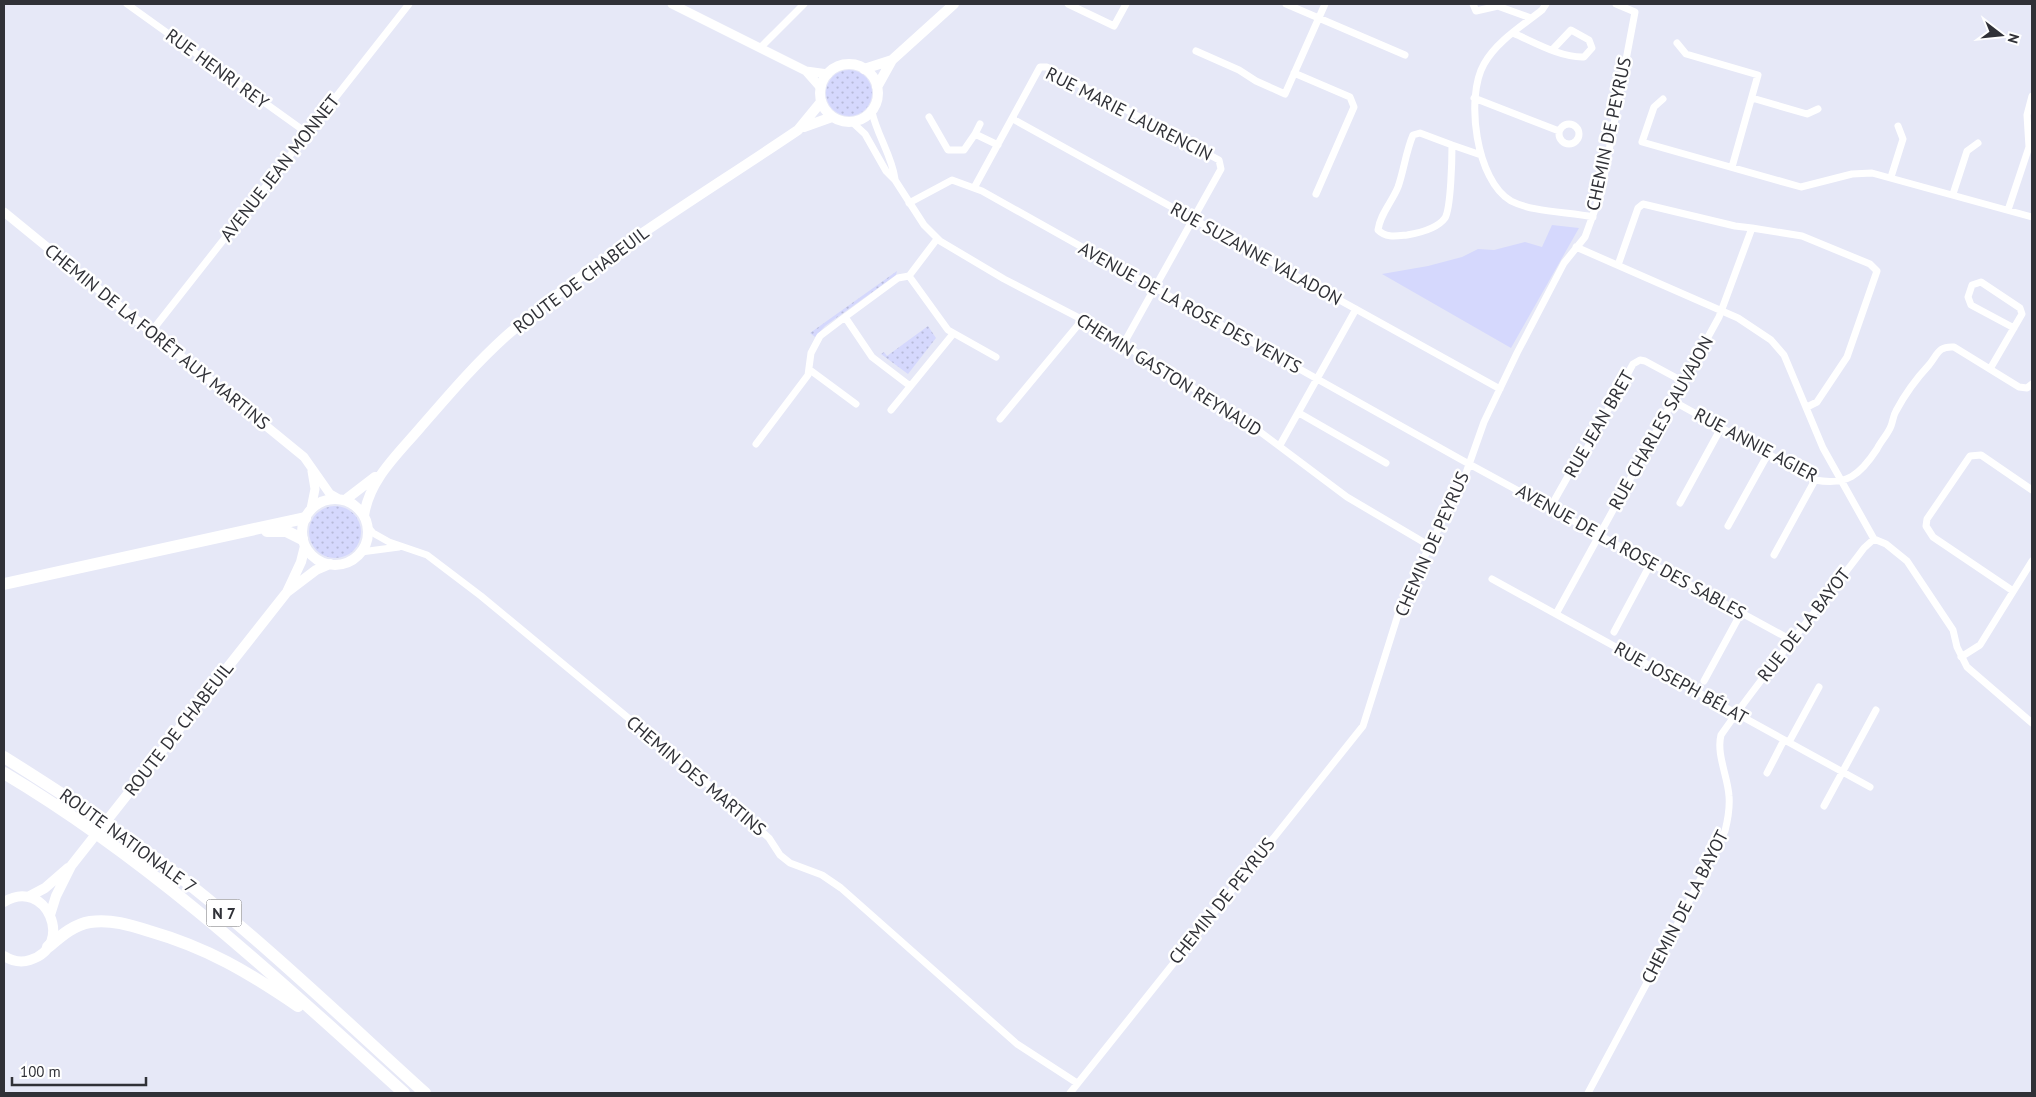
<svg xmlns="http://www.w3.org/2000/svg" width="2036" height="1097" font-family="'PT Sans',sans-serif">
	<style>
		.grass { fill: url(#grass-dots) }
		.park { fill: #d5d8fd }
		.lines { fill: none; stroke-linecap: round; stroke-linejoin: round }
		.minor { stroke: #fff; stroke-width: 7 }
		.tertiary { stroke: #fff; stroke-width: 9 }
		.secondary { stroke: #fff; stroke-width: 10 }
		.trunk { stroke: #fff; stroke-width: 12 }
		.labels { text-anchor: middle; stroke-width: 5; stroke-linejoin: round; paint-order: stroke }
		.shield { fill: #fff; stroke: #6e6f73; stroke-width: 1 }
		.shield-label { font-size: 16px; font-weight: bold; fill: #303137 }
		.street-label { font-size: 18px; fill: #303137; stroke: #fff }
	</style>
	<defs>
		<pattern id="grass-dots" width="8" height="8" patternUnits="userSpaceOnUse" patternTransform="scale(1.25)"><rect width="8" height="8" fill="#d5d8fd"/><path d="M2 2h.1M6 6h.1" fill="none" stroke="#b7bad9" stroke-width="1.8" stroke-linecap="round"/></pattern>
	</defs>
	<rect width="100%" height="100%" fill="#e6e8f7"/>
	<!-- grass -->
	<path class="grass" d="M826 93a23 23 0 1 1 46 0a23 23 0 1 1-46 0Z
		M897,271L896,275L825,326L815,337L810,333Z
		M928,326L936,338L908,374L881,354L884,352L887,356Z
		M309 532a26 26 0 1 1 52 0a26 26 0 1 1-52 0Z"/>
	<!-- park -->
	<path class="park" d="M1552,225L1579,228L1511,348L1382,274L1428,266L1462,257L1478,249L1494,250L1525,242L1542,247Z"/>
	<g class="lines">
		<!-- minor -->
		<path class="minor" d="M127,4L307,133
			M1068,4L1114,26L1126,4
			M1286,4L1405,55
			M1473,4L1476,11L1498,6
			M1492,4L1531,18
			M1546,4L1542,10C1522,26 1497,41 1484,64C1465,97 1476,181 1511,201C1532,212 1569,212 1593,217
			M1513,33C1534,42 1561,58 1584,57L1592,48L1589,40L1571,30L1553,49
			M1677,43L1686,54L1758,75L1732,167
			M760,48L804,4
			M1196,51L1239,70L1256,81L1285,94L1325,4
			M1294,73L1350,97L1354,107L1316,194
			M1474,98L1559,131
			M1752,98L1807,114L1818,109
			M1663,99L1654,107L1642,142L1801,187L1852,174L1872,173L2032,217
			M872,112C877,135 892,156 895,179
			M929,117L948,150H964L975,134L998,145
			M1013,119L1500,389
			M852,122L865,134L886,171L895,180L924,225L940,241L1004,279L1116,337L1138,354L1243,419L1347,497L1430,546
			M1559 134a10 10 0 1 1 20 0a10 10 0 1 1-20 0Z
			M1420,133L1452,145C1452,158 1451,208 1445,218C1437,229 1419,233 1407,235C1396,236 1386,238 1378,230C1380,214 1392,202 1398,187C1404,170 1406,151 1413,135Z
			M975,134L980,124
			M1452,145L1481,155
			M1891,177L1903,139L1898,126
			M974,188L1040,67H1047L1219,160L1221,169L1124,343
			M1953,194L1967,151L1978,143
			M909,203L952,180L982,191L1460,459L1793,641
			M2008,210L2029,147L2027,115L2032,96
			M1752,228L1802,236L1870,264L1877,271L1847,357L1817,402L1807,407
			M937,239L909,276L948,330L996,357
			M1576,247L1738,318L1771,340L1784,355L1823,448L1874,539L1886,544L1907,561L1953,630L1957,647L1967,667L2032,723
			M909,276L898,278L845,317L872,357L910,386
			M151,332L409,4
			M1990,369L2022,314L2020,308L1981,282L1972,285L1968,297L1971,305L2014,328
			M810,370L856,404
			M1673,401L1815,480C1847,486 1860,475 1877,449C1881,441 1888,434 1891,426C1893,421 1893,416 1896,411C1905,394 1916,379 1929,365C1938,354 1938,346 1954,347L2019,387L2027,388L2032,384
			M891,410L953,334
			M1299,413L1386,463
			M1000,419L1083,319
			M756,444L808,375L811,353L820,336L845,317
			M1280,445L1356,309
			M1680,503L1721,428
			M1550,508L1572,469L1578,465L1633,364L1640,360L1645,361L1684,382
			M367,526L373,533L389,542L427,555L481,596L714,789L769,838L780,855L790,863L822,875L841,888L1017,1044L1077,1083
			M1728,526L1768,454
			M361,552L399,547
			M1774,555L1815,480
			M1492,579L1870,787
			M2013,591L1933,537L1926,526L1927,519L1970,456L1981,455L2032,490
			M1556,614L1719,317L1752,228L1735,226L1643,204L1638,208L1618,265
			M1614,632L1651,563
			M1961,657L1980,645L2032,561
			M1704,681L1741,613
			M1789,742L1819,687
			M1767,773L1784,740
			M1824,806L1876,710
			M1070,1093L1363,726L1402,602L1466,473L1484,422L1517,353L1564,263L1585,237L1601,193L1635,12L1616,4
			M1588,1093L1656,966L1725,831C1728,819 1730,808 1729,796C1728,777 1716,754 1721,735C1766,670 1817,611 1864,548L1874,539"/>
		<!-- tertiary -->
		<path class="tertiary" d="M672,4L806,71L828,74
			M806,71L821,88
			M4,212L304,457L330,494L337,498
			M311,509L315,489L312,471"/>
		<!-- secondary -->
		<path class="secondary" d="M820 93a29 29 0 1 1 58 0a29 29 0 1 1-58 0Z
			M864,69L892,60L954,4
			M877,87L892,60
			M804,127L832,117
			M302 532a33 33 0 1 1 66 0a33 33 0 1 1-66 0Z
			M345,500L375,477
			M364,516C369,480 397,455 420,428C447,397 474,365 505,337C596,258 699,197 798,130L821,102
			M287,592L316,570L330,564
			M28,897L45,888L68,868
			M4,902C46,876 76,946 30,960C21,963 12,961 4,956
			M50,915L56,896L71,866L287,592L301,562L305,546"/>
		<!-- trunk -->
		<path class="trunk" d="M267,531H286L302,539
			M4,584L305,518
			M4,757C58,791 111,825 162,863C254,933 339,1015 425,1093
			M4,773C152,861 277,978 404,1093
			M48,947C61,936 73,925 90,922C111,919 130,925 149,931C208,948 248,972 298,1006"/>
	</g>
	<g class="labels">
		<!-- shield labels -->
		<rect class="shield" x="206.5" y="899.5" width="35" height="27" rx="4"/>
		<g class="shield-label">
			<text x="224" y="919">N 7</text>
		</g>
		<!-- street labels -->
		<g class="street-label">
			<text transform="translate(217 69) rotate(36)" y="6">RUE HENRI REY</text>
			<text transform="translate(1129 114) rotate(27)" y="6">RUE MARIE LAURENCIN</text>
			<text transform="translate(1609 134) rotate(-78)" y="6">CHEMIN DE PEYRUS</text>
			<text transform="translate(280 168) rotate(-52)" y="6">AVENUE JEAN MONNET</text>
			<text transform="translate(1256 254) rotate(29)" y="6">RUE SUZANNE VALADON</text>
			<text transform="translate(581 280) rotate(-37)" y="6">ROUTE DE CHABEUIL</text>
			<text transform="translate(1190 308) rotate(29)" y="6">AVENUE DE LA ROSE DES VENTS</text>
			<text transform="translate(157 337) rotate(39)" y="6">CHEMIN DE LA FORÊT AUX MARTINS</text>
			<text transform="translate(1169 375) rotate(32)" y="6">CHEMIN GASTON REYNAUD</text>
			<text transform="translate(1661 423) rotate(-61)" y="6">RUE CHARLES SAUVAJON</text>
			<text transform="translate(1599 424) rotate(-60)" y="6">RUE JEAN BRET</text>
			<text transform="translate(1756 445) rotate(28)" y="6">RUE ANNIE AGIER</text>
			<text transform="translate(1432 544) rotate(-66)" y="6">CHEMIN DE PEYRUS</text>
			<text transform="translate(1631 552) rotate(29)" y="6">AVENUE DE LA ROSE DES SABLES</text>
			<text transform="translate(1804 625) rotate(-52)" y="6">RUE DE LA BAYOT</text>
			<text transform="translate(1681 683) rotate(29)" y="6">RUE JOSEPH BÉLAT</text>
			<text transform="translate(179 729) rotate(-52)" y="6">ROUTE DE CHABEUIL</text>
			<text transform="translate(696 776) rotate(40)" y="6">CHEMIN DES MARTINS</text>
			<text transform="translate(128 841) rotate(36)" y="6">ROUTE NATIONALE 7</text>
			<text transform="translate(1222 901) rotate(-51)" y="6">CHEMIN DE PEYRUS</text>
			<text transform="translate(1685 907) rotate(-63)" y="6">CHEMIN DE LA BAYOT</text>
		</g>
	</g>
	<!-- border -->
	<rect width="2036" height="1097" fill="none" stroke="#303137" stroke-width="10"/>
	<!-- north arrow -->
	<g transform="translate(2001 35) rotate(106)" stroke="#ffffff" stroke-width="4" paint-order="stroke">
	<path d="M0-4L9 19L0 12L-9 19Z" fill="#303137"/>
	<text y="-8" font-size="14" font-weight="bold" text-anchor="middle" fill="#303137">N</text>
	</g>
	<!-- scale -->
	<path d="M12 1077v8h134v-8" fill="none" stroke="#303137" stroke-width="2.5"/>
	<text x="20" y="1077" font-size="15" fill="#303137" stroke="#ffffff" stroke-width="4" paint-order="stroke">100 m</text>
</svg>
